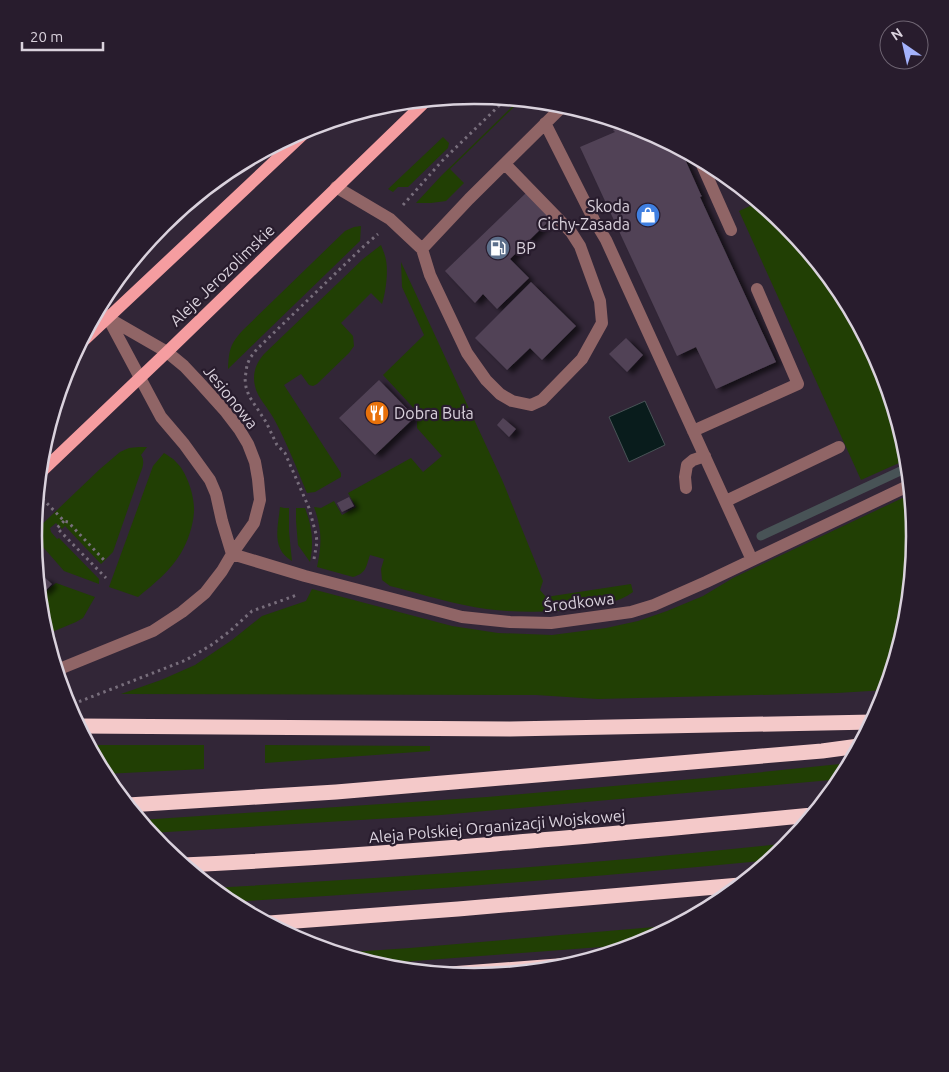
<svg xmlns="http://www.w3.org/2000/svg" width="949" height="1072" font-family="Ubuntu,sans-serif">
	<style>
		.green { fill: #213f04 }
		.water { fill: #091c1c; stroke: #485356 }
		.lines { fill: none; stroke-linecap: round; stroke-linejoin: round }
		.stream { stroke: #485356; stroke-width: 9 }
		.building { fill: #514356; filter: url(#shadow) }
		.path { stroke: #786e7c; stroke-width: 3; stroke-dasharray: 2.5 4; stroke-linecap: butt }
		.minor { stroke: #906566; stroke-width: 12 }
		.major { stroke: #f59da0; stroke-width: 12 }
		.highway { stroke: #f4c9c9; stroke-width: 15 }
		.labels { text-anchor: middle; stroke-width: 4.5; stroke-linejoin: round; paint-order: stroke }
		.poi-label { font-size: 16px; fill: #dad2dd; stroke: #281c2d; text-anchor: start }
		.street-label { font-size: 16px; fill: #dad2dd; stroke: #281c2d }
		.rim { fill: none; stroke: #dad2dd; stroke-width: 2.5 }
	</style>
	<defs>
		<filter id="shadow"><feDropShadow dx="5.5" dy="3" stdDeviation="2.5" flood-color="#0009"/></filter>
	</defs>
	<rect width="100%" height="100%" fill="#322637"/>
	<!-- green -->
	<path class="green" d="M519,100H521L450,169L464,183L446,201L431,203H416L442,175Z
		M443,137L449,143L448,148L408,187H398L393,192L388,189Z
		M759,202L786,225L841,291L882,368L907,450L908,459L861,480L739,211Z
		M361,226L360,241L265,333L228,369C229,350 230,344 243,330L345,231L354,227Z
		M381,245C382,248 384,252 385,256C389,268 386,292 382,304L371,293L341,323L353,336L354,346L349,353L317,384L313,386L309,385L301,374L284,385L341,473V477L315,492L307,493C297,469 287,443 274,419C269,409 257,397 255,386C252,374 256,363 264,354L363,259Z
		M401,262L503,482L543,581L540,590L546,597L631,584L633,592C618,603 600,605 583,608C545,614 501,613 464,605C439,600 414,592 390,586L382,580L381,569L384,559L370,555C366,566 367,573 353,577L317,567C322,545 322,529 314,507L321,508L334,501L342,515L356,507L348,493L411,458L423,472L442,456L417,428V418L420,415L383,375L424,335L402,287Z
		M139,447H147L141,455C145,461 143,467 140,474L113,552L101,564L65,526L62,529L56,523L50,528L51,532L57,539L59,538L99,579V584L64,571L43,547L36,554L34,532L100,469L120,452L129,448Z
		M164,453C168,456 173,458 176,462C187,472 195,497 194,512C193,526 188,541 181,553C170,571 154,584 138,597L109,587L153,466Z
		M911,494L915,536L907,622L886,690L837,693L598,699L536,695L121,694L161,680L195,665L232,640L262,616L306,601L312,589L452,626L498,633L552,635L606,628L638,621L667,611L703,596L733,578Z
		M280,507L284,508H289V532L292,561C271,549 278,527 280,507Z
		M296,508H305C312,526 314,542 310,562L298,545L296,521Z
		M56,583L95,597L83,618L76,622L52,632L49,627L44,628L42,622L39,590L43,594Z
		M89,745H204V769L104,774Z
		M265,745L430,746V751L265,763Z
		M850,763L842,779L441,815L151,833L140,820L487,797L705,778Z
		M790,843L786,848L771,860C591,877 410,892 229,902L212,888C405,877 598,864 790,843Z
		M678,925L641,944L375,964L337,953L410,948Z"/>
	<!-- water -->
	<path class="water" d="M645,401L665,445L629,462L609,417Z"/>
	<g class="lines">
		<!-- stream -->
		<path class="stream" d="M761,536L909,467"/>
	</g>
	<!-- building -->
	<path class="building" d="M626,124L627,126L630,125L643,129L680,148L701,195L702,196L700,197L776,362L716,389L696,347L677,356L580,147L615,132L613,130Z
		M526,193L552,218L510,259L529,278L497,309L483,294L475,303L445,271Z
		M531,282L576,326L542,360L530,348L507,370L475,338Z
		M626,338L643,355L627,372L609,354Z
		M379,380L415,417L375,455L339,418Z
		M503,418L516,429L509,437L497,425Z
		M349,497L354,506L342,512L337,503Z
		M44,577L52,584L43,593L39,589L38,583Z"/>
	<g class="lines">
		<!-- path -->
		<path class="path" d="M403,205L442,161L507,98
			M38,494L64,521L68,522L104,560
			M64,521L57,528L106,578
			M314,559L317,542L316,534L309,508L285,453L277,445L266,422L249,396L246,387L245,379L247,365L250,358L257,349L364,246L378,234
			M73,704L153,673L186,660L213,644L230,631L252,611L297,595"/>
		<!-- minor -->
		<path class="minor" d="M545,123L594,220L606,240L752,560
			M699,158L731,230
			M336,187L390,219L422,249L469,199L564,105
			M422,249L430,275L467,353L486,380L500,394L512,401L531,405L542,400L582,359L602,323L600,301L580,246L571,232L505,164
			M99,308L108,318L161,417L184,444L210,480L216,494L222,521L232,554
			M693,431L798,384L757,289
			M686,488L685,477L687,465L693,460L705,456
			M726,501L839,447
			M232,554L305,576L462,617L510,622L551,623L631,612L654,605L706,582L910,485
			M57,670L153,631L182,612L205,593L222,571L232,554L254,523L260,500L258,479L255,462L248,444L239,429L226,412L199,382L184,366L167,352L108,318"/>
		<!-- major -->
		<path class="major" d="M79,345L311,127
			M40,473L167,352L427,100"/>
		<!-- highway -->
		<path class="highway" d="M79,726L510,729L873,722
			M128,805L336,792L822,751L859,746
			M183,865C394,855 603,835 813,815
			M269,923L458,909L740,885
			M450,974L570,965"/>
	</g>
	<!-- icons -->
	<defs>
		<g id="shop-disc" transform="scale(1.25)"><circle r="9.5" fill="#3f7fe0" stroke="#281c2d"/><path d="M-5-2.5h2.3a2.7 3.5 0 0 1 5.4 0H5L5.5 6h-11ZM-1.5-2.5h3a1.5 2.3 0 0 0-3 0Z" fill="#fff"/></g>
		<g id="fuel-disc" transform="scale(1.25)"><circle r="9.5" fill="#5c6f8a" stroke="#281c2d"/><path d="M-5.5-6h7V0h2V4h1.3V-2.5L3-4.5l.8-.8L6-3V5H2.5V1h-1V6h-7ZM-4.2-4.7v3.2H.2V-4.7Z" fill="#fff"/></g>
		<g id="restaurant-disc" transform="scale(1.25)"><circle r="9.5" fill="#e8710a" stroke="#281c2d"/><path d="M-5-6h1v4h1v-4h1v4h1v-4h1v5L-1.5 .5V6h-2V.5L-5-1ZM5-6V6H3V1.5H1.5Q1.5-4 5-6Z" fill="#fff"/></g>
	</defs>
	<g fill-rule="evenodd">
		<use href="#shop-disc" x="648" y="215"/>
		<use href="#fuel-disc" x="498" y="248"/>
		<use href="#restaurant-disc" x="377" y="413"/>
	</g>
	<g class="labels">
		<!-- poi labels -->
		<g class="poi-label">
			<text x="630" y="212" text-anchor="end">Skoda<tspan x="630" dy="18">Cichy-Zasada</tspan></text>
			<text x="516" y="254">BP</text>
			<text x="394" y="419">Dobra Buła</text>
		</g>
		<!-- street labels -->
		<g class="street-label">
			<text transform="translate(222 275) rotate(-44)" y="6">Aleje Jerozolimskie</text>
			<text transform="translate(231 397) rotate(51)" y="6">Jesionowa</text>
			<text transform="translate(579 602) rotate(-7)" y="6">Środkowa</text>
			<text transform="translate(497 826) rotate(-5)" y="6">Aleja Polskiej Organizacji Wojskowej</text>
		</g>
	</g>
	<!-- crop -->
	<path d="M0 0H949V1072H0ZM42 536a432 432 0 1 1 864 0a432 432 0 1 1-864 0Z" fill="#281c2d" fill-rule="evenodd"/>
	<path class="rim" d="M42 536a432 432 0 1 1 864 0a432 432 0 1 1-864 0Z"/>
	<!-- north arrow -->
	<g transform="translate(904 45) rotate(326)"><circle r="24" fill="#281c2d" stroke="#6f6573"/>
	<path d="M0-4L9 19L0 12L-9 19Z" fill="#a4b2fc"/>
	<text y="-8" font-size="14" font-weight="bold" text-anchor="middle" fill="#dad2dd">N</text>
	</g>
	<!-- scale -->
	<path d="M22 42v8h81v-8" fill="none" stroke="#dad2dd" stroke-width="2.5"/>
	<text x="30" y="42" font-size="15" fill="#dad2dd" stroke="#281c2d" stroke-width="4" paint-order="stroke">20 m</text>
</svg>
